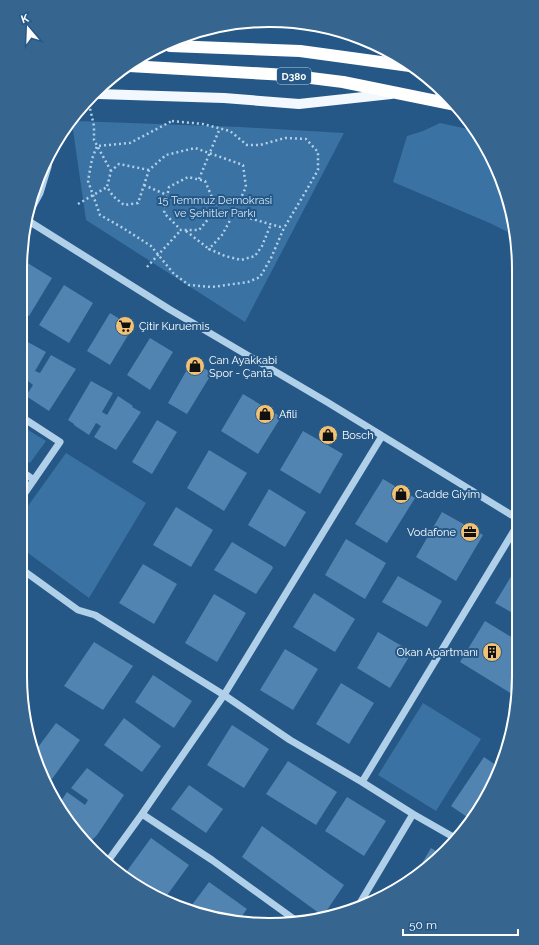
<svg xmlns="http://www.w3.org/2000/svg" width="539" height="945" font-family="Raleway,sans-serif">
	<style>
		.green { fill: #3972a3 }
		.building { fill: #5184b0 }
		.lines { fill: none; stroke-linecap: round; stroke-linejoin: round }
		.path { stroke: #b0cfe8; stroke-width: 2.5; stroke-dasharray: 2 3; stroke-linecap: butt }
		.minor { stroke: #b0cfe8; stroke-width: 7 }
		.major { stroke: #f2f8fe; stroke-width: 10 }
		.highway { stroke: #fff; stroke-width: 12 }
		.labels { text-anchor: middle; stroke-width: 4; stroke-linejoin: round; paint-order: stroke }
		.shield { fill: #255886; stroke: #becddb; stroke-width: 1 }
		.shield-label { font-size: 10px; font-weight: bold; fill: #fff }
		.park-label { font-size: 11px; fill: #d4e7f7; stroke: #255886 }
		.poi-label { font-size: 11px; fill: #fff; stroke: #255886; text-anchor: start }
		.rim { fill: none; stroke: #fff; stroke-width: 2 }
	</style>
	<rect width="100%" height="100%" fill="#255886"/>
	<!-- green -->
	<path class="green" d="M75,121L240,127L344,133L245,322L86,220L72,123Z
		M440,123L477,131L506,189L517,237L492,224L393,182L407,136L423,131Z
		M20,425L46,441L30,463L20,456Z
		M66,453L146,503L89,598L20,547V517Z
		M423,703L481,739L436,811L378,775Z"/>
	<!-- building -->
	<path class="building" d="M21,259L52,278L29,316L20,311Z
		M64,285L93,303L69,343L39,325Z
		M110,313L133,327L110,365L87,351Z
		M150,338L173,352L150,390L127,375Z
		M24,340L46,352L35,371L40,373L51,355L76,369L49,411L26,396L33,385L28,381L21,393L20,392V345Z
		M192,361L212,373L187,414L168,403Z
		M91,381L113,393L102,412L107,415L118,396L133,406L132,407L141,412L116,450L94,437L101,426L96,423L89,435L74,425V424L68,420Z
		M243,394L281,417L258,454L221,431Z
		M157,420L177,432L152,474L132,462Z
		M303,431L343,454L320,494L280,470Z
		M209,450L247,473L224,511L187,488Z
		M383,479L415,498L387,543L355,524Z
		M269,489L306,512L285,547L248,525Z
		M176,507L213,530L191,567L153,545Z
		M442,512L483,535L456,581L416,557Z
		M346,539L386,563L365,599L325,575Z
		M232,542L272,566L273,568L256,594L214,570Z
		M143,564L177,584L154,624L119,603Z
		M518,565V612L516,615L495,603Z
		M398,576L442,601L427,627L382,602Z
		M314,593L355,619L335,652L293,627Z
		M214,594L246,613L217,662L185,643Z
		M485,621L518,641V692L517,697L460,662Z
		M378,632L412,652L390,688L357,668Z
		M94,642L133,666L103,710L64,686Z
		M285,649L318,669L293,710L260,690Z
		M153,675L192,701L174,728L135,702Z
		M341,683L374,703L349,744L316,724Z
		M124,718L161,746L142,772L104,745Z
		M56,723L80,740L52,779L43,773L33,754Z
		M232,725L269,749L244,788L207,765Z
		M484,757L500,768L485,800L470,819L451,806Z
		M288,761L337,792L316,825L266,794Z
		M87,768L124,795L97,835L91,841L71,826L59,804L67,792L85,805L88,800L71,788Z
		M189,785L223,809L206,833L171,809Z
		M347,797L386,821L364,856L325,831Z
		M262,826L344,885L323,916L242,857Z
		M151,838L189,865L165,898L142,888L124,875Z
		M431,848L441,854L434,863L415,875Z
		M209,882L247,909L239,920L205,916L189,909Z"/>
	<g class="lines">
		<!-- path -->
		<path class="path" d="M89,104L94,126V140L111,171
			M172,121L203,124L230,131L247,145H260L285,138L306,139L318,152V170L306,191L284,228L271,258L260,277L248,282L212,287L189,285L174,274L151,246L123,228L100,215L88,181L92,159L97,146L130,143Z
			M149,170L119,164L111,171L107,187L113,196L124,205L138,203L149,170L166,155L195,148L243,165L246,187L233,215L222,235L209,249L225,256L241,260L255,256L262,246L271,224
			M199,179L220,128
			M144,185L167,195
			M78,204L107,187
			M217,209L199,230H181L164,213L169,187L188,177L205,181L217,209L284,228
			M186,231L209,249
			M147,267L181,230"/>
		<!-- minor -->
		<path class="minor" d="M436,100L442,90
			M28,215L40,193L48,167L50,152
			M27,220L169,309L327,402L518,519
			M20,470L34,480
			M20,500L60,442L20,416
			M20,568L78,610L95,615L224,695L290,740L362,782L413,814L455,838
			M362,782L518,524
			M142,814L212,860L298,922
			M108,861L142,814L224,695L382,436
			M357,908L413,814"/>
		<!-- major -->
		<path class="major" d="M98,94L224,98L299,104L391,94"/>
		<!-- highway -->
		<path class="highway" d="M170,46L300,51L410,66
			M129,66L287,75L343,82L456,105"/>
	</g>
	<!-- icons -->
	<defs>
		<g id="supermarket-disc" transform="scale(1)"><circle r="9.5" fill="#f2c274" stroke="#255886"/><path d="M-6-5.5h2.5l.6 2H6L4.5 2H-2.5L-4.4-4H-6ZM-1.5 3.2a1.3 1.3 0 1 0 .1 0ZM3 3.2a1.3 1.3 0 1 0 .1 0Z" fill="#111"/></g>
		<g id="shop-disc" transform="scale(1)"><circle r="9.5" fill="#f2c274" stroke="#255886"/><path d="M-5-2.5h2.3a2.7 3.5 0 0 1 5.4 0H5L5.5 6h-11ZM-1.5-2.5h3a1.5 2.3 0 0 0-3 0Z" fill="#111"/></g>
		<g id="office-disc" transform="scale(1)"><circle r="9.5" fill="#f2c274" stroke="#255886"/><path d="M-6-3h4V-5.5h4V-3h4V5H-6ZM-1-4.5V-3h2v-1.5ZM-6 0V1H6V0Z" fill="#111"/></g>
		<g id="building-disc" transform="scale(1)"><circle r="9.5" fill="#f2c274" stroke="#255886"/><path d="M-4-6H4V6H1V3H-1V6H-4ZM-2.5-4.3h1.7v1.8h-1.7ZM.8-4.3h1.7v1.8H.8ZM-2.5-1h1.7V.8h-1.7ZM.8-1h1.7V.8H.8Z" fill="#111"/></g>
	</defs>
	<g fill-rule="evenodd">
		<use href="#supermarket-disc" x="125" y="326"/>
		<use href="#shop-disc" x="195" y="366"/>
		<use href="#shop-disc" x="265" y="414"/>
		<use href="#shop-disc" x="328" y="435"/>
		<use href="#shop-disc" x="401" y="494"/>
		<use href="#office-disc" x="470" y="532"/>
		<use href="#building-disc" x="492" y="652"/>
	</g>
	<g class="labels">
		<!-- shield labels -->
		<rect class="shield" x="277" y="68" width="34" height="16" rx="3"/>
		<g class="shield-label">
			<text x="294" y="80">D380</text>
		</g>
		<!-- park labels -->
		<g class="park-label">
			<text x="215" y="204">15 Temmuz Demokrasi<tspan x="215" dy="13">ve Şehitler Parkı</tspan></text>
		</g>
		<!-- poi labels -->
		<g class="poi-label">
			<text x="139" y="330">Çitir Kuruemis</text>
			<text x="209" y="364">Can Ayakkabi<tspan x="209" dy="13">Spor - Çanta</tspan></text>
			<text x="279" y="418">Afili</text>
			<text x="342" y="439">Bosch</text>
			<text x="415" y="498">Cadde Giyim</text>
			<text x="456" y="536" text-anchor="end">Vodafone</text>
			<text x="478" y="656" text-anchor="end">Okan Apartmanı</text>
		</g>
	</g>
	<!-- crop -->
	<path d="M0 0H539V945H0ZM269 27H270A242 242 0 0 1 512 269V676A242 242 0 0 1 270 918H269A242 242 0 0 1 27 676V269A242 242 0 0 1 269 27Z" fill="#366590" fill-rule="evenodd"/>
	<path class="rim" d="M269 27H270A242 242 0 0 1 512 269V676A242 242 0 0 1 270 918H269A242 242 0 0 1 27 676V269A242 242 0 0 1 269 27Z"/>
	<!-- north arrow -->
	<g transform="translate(28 28) rotate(341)" stroke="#255886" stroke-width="3" paint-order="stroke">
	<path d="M0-3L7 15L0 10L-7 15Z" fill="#ffffff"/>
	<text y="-6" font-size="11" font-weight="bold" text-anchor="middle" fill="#ffffff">K</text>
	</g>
	<!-- scale -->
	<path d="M403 929v6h115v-6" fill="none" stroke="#ffffff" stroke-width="2"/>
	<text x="409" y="929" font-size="12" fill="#ffffff" stroke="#255886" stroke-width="3" paint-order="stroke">50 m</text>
</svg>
